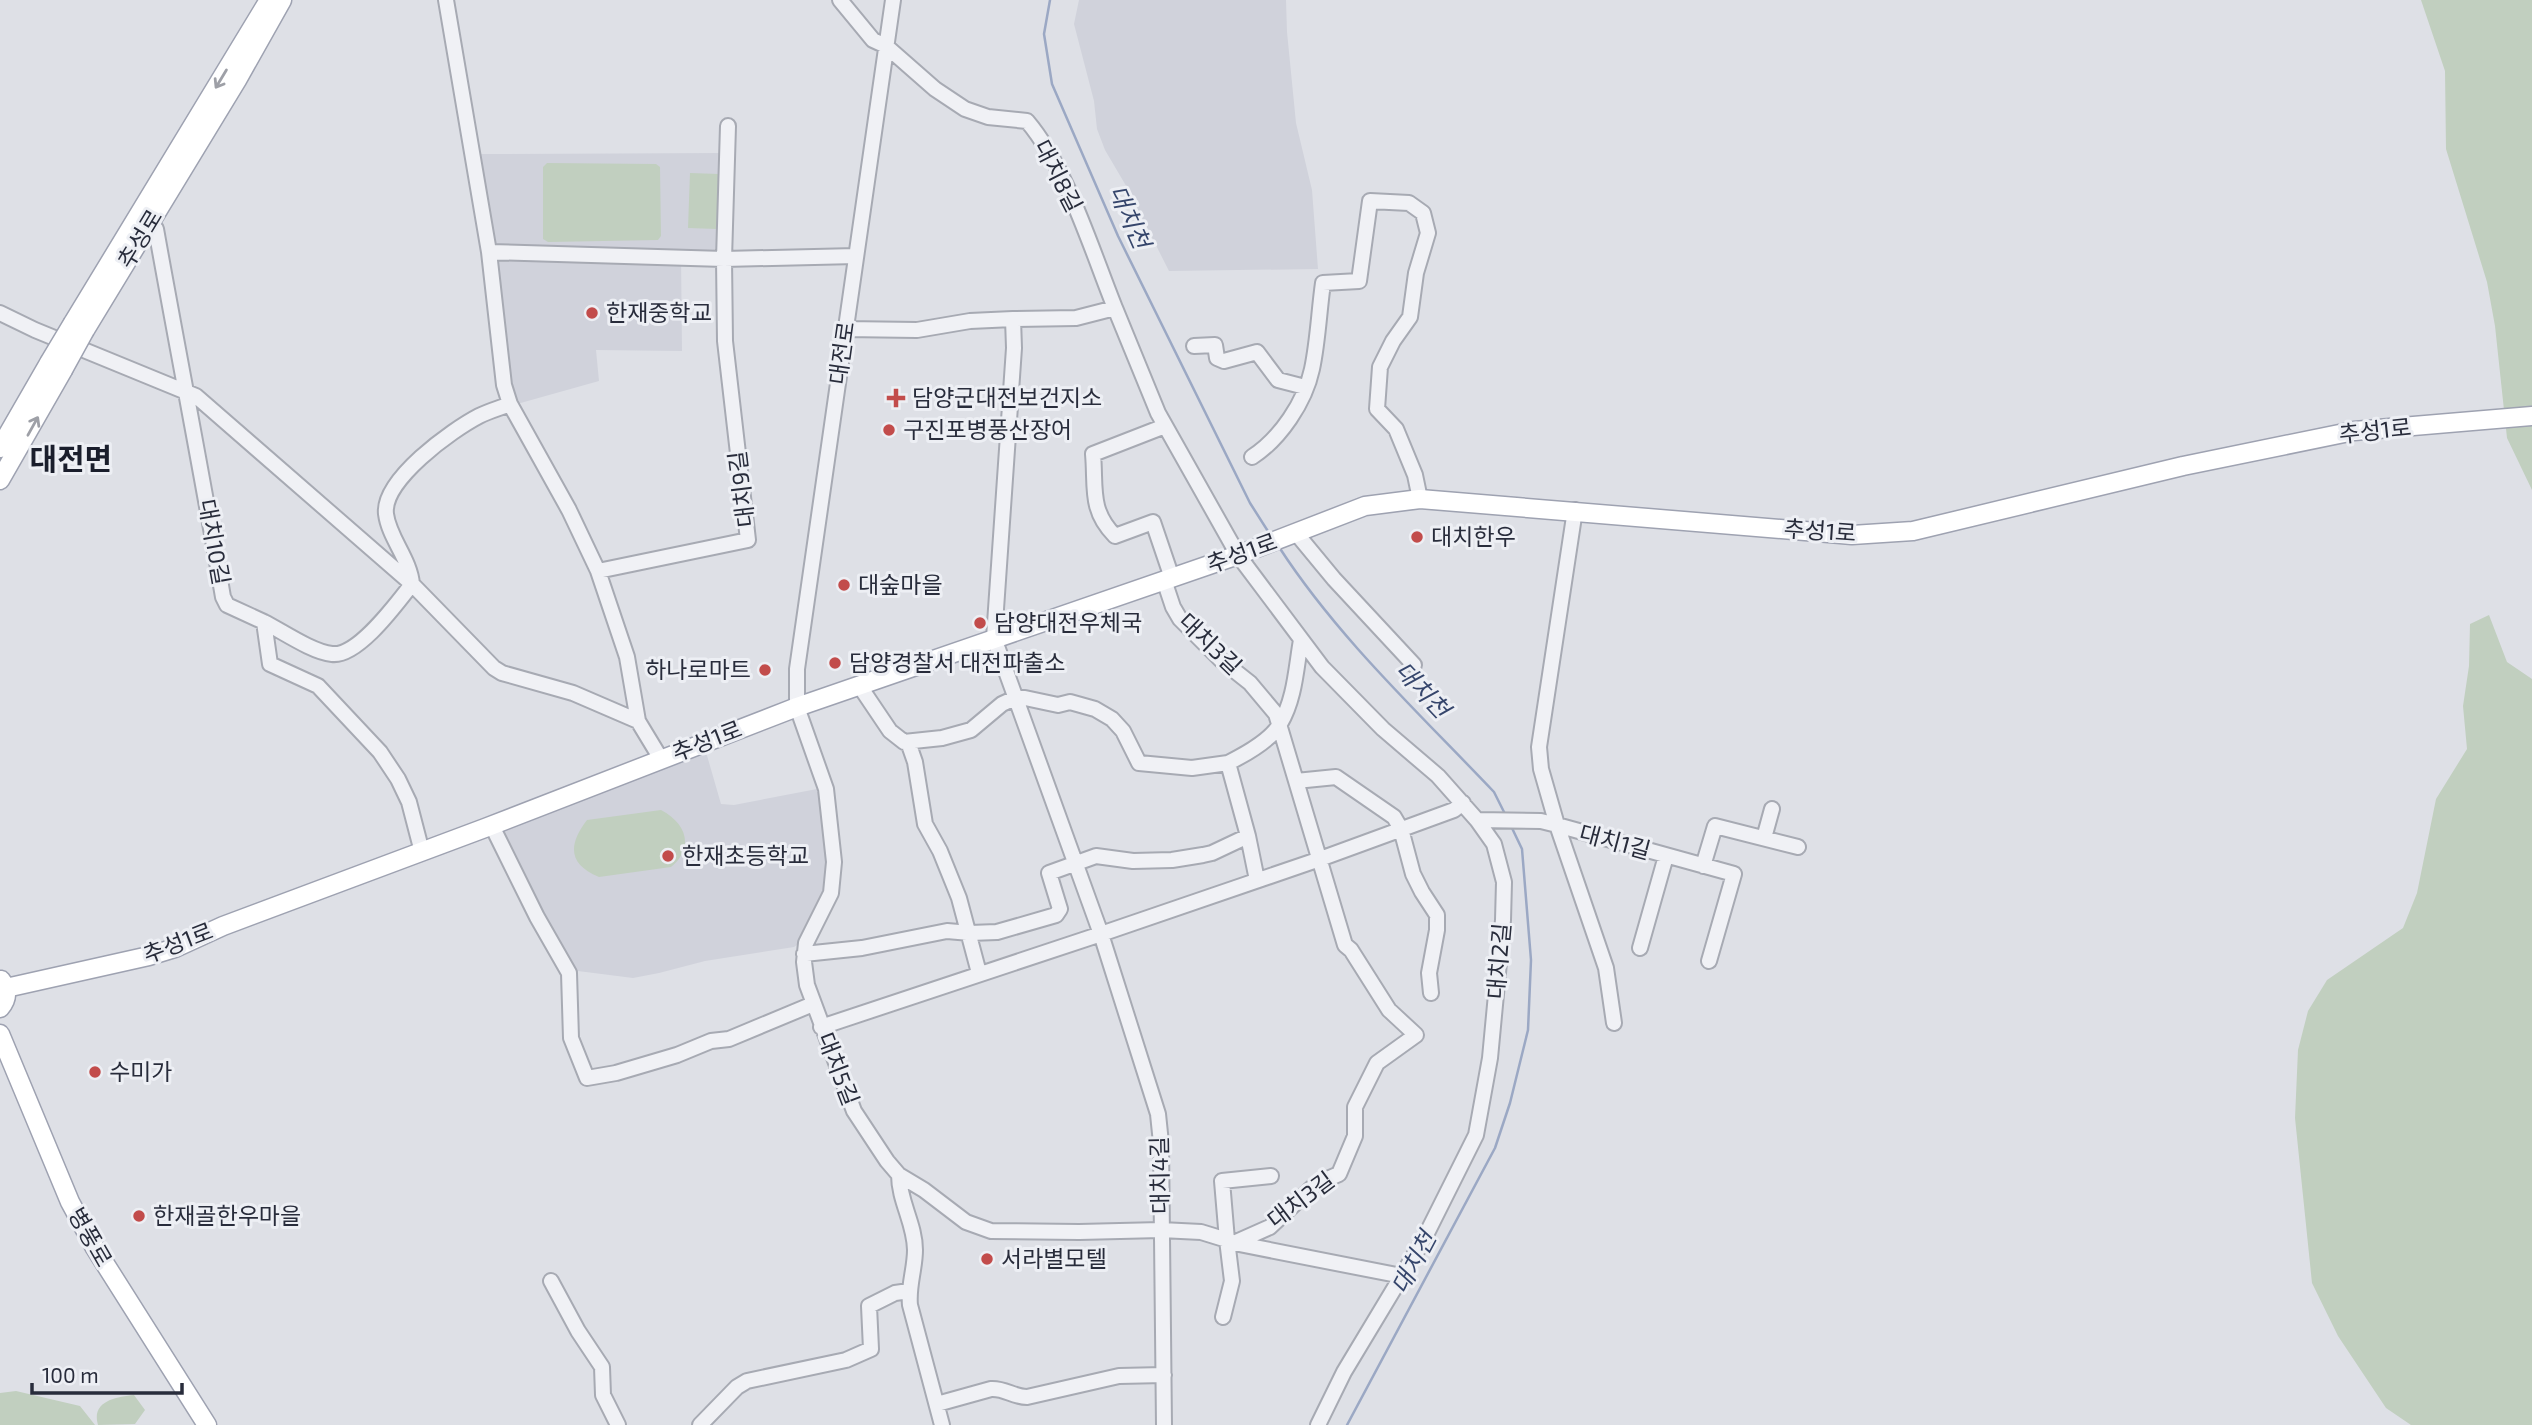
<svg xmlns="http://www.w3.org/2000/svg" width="2532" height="1425" font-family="'Exo 2','Noto Sans KR',sans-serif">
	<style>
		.built { fill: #d0d2db }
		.green { fill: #c1cfbf }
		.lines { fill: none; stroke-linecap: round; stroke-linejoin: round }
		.stream { stroke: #9ba8c4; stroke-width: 2.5 }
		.minor-casing { stroke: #a7aab3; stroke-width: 18 }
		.major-casing { stroke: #9ea2b1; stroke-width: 21 }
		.minor { stroke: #f0f1f5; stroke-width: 14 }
		.major { stroke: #fff; stroke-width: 18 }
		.major-bridge-casing { stroke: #9ea2b1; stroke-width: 21; stroke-linecap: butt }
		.major-bridge { stroke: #fff; stroke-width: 18 }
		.oneway { stroke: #9ea0a7 }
		.poi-dot { fill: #c24c4b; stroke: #edeff4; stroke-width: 2.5 }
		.labels { text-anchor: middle; stroke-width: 6; stroke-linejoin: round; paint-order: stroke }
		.street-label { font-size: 23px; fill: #282c3b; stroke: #edeff4 }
		.poi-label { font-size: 23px; fill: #282c3b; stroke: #edeff4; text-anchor: start }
		.water-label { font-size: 24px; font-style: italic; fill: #36466c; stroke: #edeff4 }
		.district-label { font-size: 30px; font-weight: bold; fill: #1a1e2c; stroke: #edeff4 }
	</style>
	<rect width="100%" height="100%" fill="#dee0e6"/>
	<!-- built -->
	<path class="built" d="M1079,0H1286L1287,32L1296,123L1312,190L1318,269L1169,271L1125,184L1105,150L1097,129L1094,101L1074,24Z
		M722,153L719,255H681L682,351L596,350L599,381L517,404L511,385L480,154Z
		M706,752L721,804L734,805L817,789L823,809L826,843L824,890L822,899L800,943L794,947L705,961L659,973L633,978L570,970L497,830Z"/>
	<!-- green -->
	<path class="green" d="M2421,0H2532V490L2507,438L2495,326L2487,282L2446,149L2445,71Z
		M547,163L656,164L660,167L661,236L658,240L548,242L543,239V167Z
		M690,173L719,174L717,229L688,228Z
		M2489,615L2507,662L2532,679V1425H2411L2386,1408L2338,1336L2312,1283L2295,1118L2298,1050L2308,1011L2327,980L2403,928L2417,893L2436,799L2467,749L2463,706L2469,666L2470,624Z
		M661,810C686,823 695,847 671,867L599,877C568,864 568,845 587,820Z
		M16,1391L80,1406L95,1425H0V1393Z
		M134,1395L145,1410L135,1424L98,1425C91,1401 116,1397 134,1395Z"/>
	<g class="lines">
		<!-- stream -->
		<path class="stream" d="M1050,0L1044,34L1052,84L1118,236L1250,503L1271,536
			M1279,547C1338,638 1420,714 1494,792L1506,816
			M1347,1425L1495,1148L1510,1103L1528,1030L1531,960L1522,849L1511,826"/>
		<!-- minor casing -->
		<g class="minor-casing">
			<path id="minor" d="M446,0L489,252L504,385L510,404
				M840,0L873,40L886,46L935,89L965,109L988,117L1027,121C1067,168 1092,251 1115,308L1076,318L1013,319L1014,348L994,638L1101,934L1158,1114L1161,1143L1164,1425
				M893,0L797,669V707L826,789L834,862L831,893L806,943L804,962L807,985L854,1111L887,1161L899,1175C899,1201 915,1224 915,1250C915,1269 908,1286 910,1305L942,1425
				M156,229C178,352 202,474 223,597L227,605L264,622L270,664L318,686L380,752L398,779L409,802L422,852
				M489,252L724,259L728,126
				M1115,308L1158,413L1238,555L1322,667L1383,729L1438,776L1477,820L1494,844L1504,882L1503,920L1490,1058L1476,1135L1424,1239L1344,1372L1318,1425
				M0,313L35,330L196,396L412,584L494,668L502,673L573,693L638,721
				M845,329L917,330L970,321L1013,319
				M1194,346L1215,345L1217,358L1224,361L1257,352L1278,380L1305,387
				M1165,426L1093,454C1096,487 1089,510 1115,536L1153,522L1172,578
				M1252,457C1280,439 1305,402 1312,369C1318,341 1319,311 1323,283L1359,281L1370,201L1409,203L1423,213L1428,233L1416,273L1410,317L1393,341L1380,367L1377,409L1396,429L1415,475L1420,499
				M1575,510L1539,747L1541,769L1557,825L1734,874L1709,961
				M1296,533L1334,579L1414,665
				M1164,580L1173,607L1180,619L1221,660L1250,683L1276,714L1345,945L1351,950L1389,1010L1416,1035L1377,1063L1355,1107V1136L1339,1174L1316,1184L1270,1227L1234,1243L1227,1240L1232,1281L1223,1317
				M264,622C282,631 312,652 332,654C358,657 397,603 412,584C410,559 389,538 386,514C382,480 452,430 479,416C489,411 500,408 510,404L569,510L598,571
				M859,685L890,731L904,742L942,738L971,730L1002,704L1015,698H1025L1058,705L1070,702L1095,709L1112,719L1123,731L1139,763L1192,768L1228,763
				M908,742L915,762L925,824L940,851L959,898L979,973
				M661,759L638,721L627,657L598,571L748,540L725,341L724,259L856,256
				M1296,781L1336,777L1394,817L1401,829L1413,874L1422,892L1437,915V930L1429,973L1431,993
				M1477,820L1541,821L1557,825L1606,968L1614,1023
				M492,826L537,917L569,973L571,1038L587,1078L616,1073L677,1055L711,1041L729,1039L813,1004
				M1764,838L1772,809
				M1703,866L1715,826L1798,847
				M1257,880L1248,836L1228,763C1244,755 1271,740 1280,724C1295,699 1296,668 1301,640
				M1640,948L1666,856
				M804,954L862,948L947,931L970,933L997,932L1056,915L1060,909L1049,873L1096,856L1133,861L1172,860L1203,855L1212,853L1248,836
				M821,1027L1101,934L1320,859L1454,810L1463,803
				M899,1175L924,1190L966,1222L991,1231L1079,1232L1161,1230L1201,1232L1227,1240L1222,1181L1271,1176
				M1234,1243L1402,1276
				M551,1281L578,1331L602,1367L603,1395L618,1425
				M937,1404L991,1389C1005,1388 1013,1397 1027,1397L1119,1376L1164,1375
				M700,1425L737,1387L747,1381L846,1360L871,1349L869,1306L895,1293L909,1291"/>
		</g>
		<!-- major casing -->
		<g class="major-casing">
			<path id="major" d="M73,323L269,0
				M85,330L237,80L282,0
				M0,448L49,363
				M0,480L63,370
				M6,988L149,956L175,948L223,926L485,828L797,707L1238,555L1365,506L1420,499L1852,535L1913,531L2183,466L2354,431L2532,416
				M0,1008C8,999 8,989 1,980
				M0,1034L70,1202L95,1248L207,1425"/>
		</g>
		<!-- minor -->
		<use href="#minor" class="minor"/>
		<!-- major -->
		<use href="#major" class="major"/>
		<!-- major-bridge casing -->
		<g class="major-bridge-casing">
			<path id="major-bridge" d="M49,363L73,323
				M63,370L85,330"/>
		</g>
		<!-- major-bridge -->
		<use href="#major-bridge" class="major-bridge"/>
	</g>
	<!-- one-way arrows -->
	<defs><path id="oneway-shaft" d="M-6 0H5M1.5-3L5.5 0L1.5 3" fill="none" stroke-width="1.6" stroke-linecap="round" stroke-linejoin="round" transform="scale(1.75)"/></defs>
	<g class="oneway">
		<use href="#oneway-shaft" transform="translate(221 79) rotate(121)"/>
		<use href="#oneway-shaft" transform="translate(33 426) rotate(-61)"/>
	</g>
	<!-- markers -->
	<g class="poi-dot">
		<circle cx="592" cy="313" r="7"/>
		<path d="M892.5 387.5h7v7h7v7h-7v7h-7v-7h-7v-7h7z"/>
		<circle cx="889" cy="430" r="7"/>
		<circle cx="1417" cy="537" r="7"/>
		<circle cx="844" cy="585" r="7"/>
		<circle cx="980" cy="623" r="7"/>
		<circle cx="835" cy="663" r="7"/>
		<circle cx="765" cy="670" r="7"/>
		<circle cx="668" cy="856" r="7"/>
		<circle cx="95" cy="1072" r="7"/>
		<circle cx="139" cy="1216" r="7"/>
		<circle cx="987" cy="1259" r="7"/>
	</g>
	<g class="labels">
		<!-- street labels -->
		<g class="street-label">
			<text transform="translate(1058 176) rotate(63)" y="8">대치8길</text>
			<text transform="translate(140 239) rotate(-59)" y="8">추성로</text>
			<text transform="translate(842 353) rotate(-82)" y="8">대전로</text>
			<text transform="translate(2375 431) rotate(-6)" y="8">추성1로</text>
			<text transform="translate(742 489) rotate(-97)" y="8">대치9길</text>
			<text transform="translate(1820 531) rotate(4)" y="8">추성1로</text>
			<text transform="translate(214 542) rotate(80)" y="8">대치10길</text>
			<text transform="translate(1242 553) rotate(-20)" y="8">추성1로</text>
			<text transform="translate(1210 644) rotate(44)" y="8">대치3길</text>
			<text transform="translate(707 741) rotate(-21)" y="8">추성1로</text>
			<text transform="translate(1615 842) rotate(15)" y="8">대치1길</text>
			<text transform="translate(178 943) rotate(-21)" y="8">추성1로</text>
			<text transform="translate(1499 961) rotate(-85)" y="8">대치2길</text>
			<text transform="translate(838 1069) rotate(69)" y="8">대치5길</text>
			<text transform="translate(1160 1175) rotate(-91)" y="8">대치4길</text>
			<text transform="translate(1301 1200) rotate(-37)" y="8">대치3길</text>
			<text transform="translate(90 1237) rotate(60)" y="8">병풍로</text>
		</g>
		<!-- poi labels -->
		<g class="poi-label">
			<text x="606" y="321">한재중학교</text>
			<text x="912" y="406">담양군대전보건지소</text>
			<text x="903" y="438">구진포병풍산장어</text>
			<text x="1431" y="545">대치한우</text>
			<text x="858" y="593">대숲마을</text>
			<text x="994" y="631">담양대전우체국</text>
			<text x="849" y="671">담양경찰서 대전파출소</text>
			<text x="751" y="678" text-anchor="end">하나로마트</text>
			<text x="682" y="864">한재초등학교</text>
			<text x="109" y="1080">수미가</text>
			<text x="153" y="1224">한재골한우마을</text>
			<text x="1001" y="1267">서라별모텔</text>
		</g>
		<!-- water labels -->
		<g class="water-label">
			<text transform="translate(1129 217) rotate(66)" y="8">대치천</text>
			<text transform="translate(1422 690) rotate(47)" y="8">대치천</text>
			<text transform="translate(1414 1263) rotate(-62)" y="8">대치천</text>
		</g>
		<!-- district labels -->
		<g class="district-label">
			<text x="71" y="470">대전면</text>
		</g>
	</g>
	<!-- scale -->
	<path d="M32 1383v10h150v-10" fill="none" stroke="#282c3b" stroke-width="3.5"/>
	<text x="42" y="1383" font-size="21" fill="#282c3b" stroke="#edeff4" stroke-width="5" paint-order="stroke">100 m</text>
</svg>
